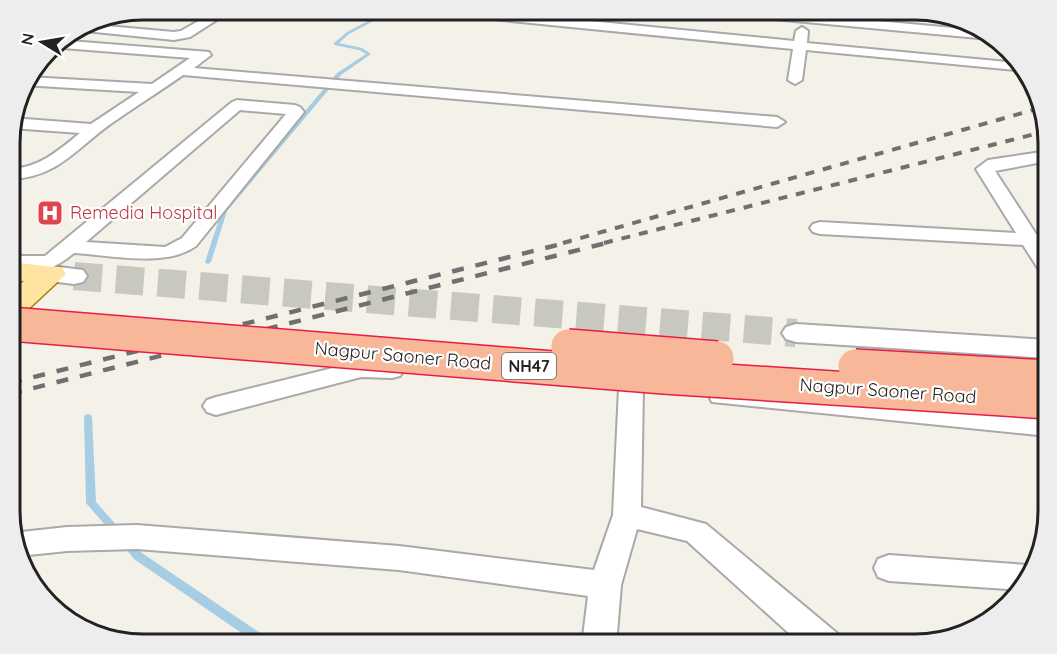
<svg xmlns="http://www.w3.org/2000/svg" width="1057" height="654" font-family="Quicksand,sans-serif">
	<style>
		.lines { fill: none; stroke-linecap: round; stroke-linejoin: round }
		.stream { fill: #a6cde3; fill-rule: evenodd }
		.tertiary-tunnel { stroke: #c9c8c0; stroke-width: 28; stroke-dasharray: 28 14; stroke-linecap: butt }
		.minor-casing { stroke: #a9a9a9; stroke-width: 4 }
		.tertiary-casing { stroke: #a9a9a9; stroke-width: 4 }
		.primary-casing { stroke: #a08100; stroke-width: 3 }
		.minor { fill: #fff; fill-rule: evenodd }
		.tertiary { fill: #fff; fill-rule: evenodd }
		.primary { fill: #ffe3a1; fill-rule: evenodd }
		.rail-far1 { stroke: #707070; stroke-width: 4; stroke-dasharray: 9 9; stroke-linecap: butt }
		.rail { stroke: #707070; stroke-width: 4.5; stroke-dasharray: 12 12; stroke-linecap: butt }
		.trunk-bridge-casing { stroke: #ea1c46; stroke-width: 36; stroke-linecap: butt }
		.trunk-bridge { stroke: #f7b798; stroke-width: 33 }
		.labels { text-anchor: middle; stroke-width: 4.5; stroke-linejoin: round; paint-order: stroke }
		.shield { fill: #fff; stroke: #646464; stroke-width: 1.5 }
		.shield-label { font-size: 16px; font-weight: bold; fill: #222 }
		.health-label { font-size: 18px; fill: #be3a42; stroke: #fff; text-anchor: start }
		.street-label { font-size: 18px; fill: #222; stroke: #fff }
		.rim { fill: none; stroke: #222; stroke-width: 3 }
	</style>
	<rect width="100%" height="100%" fill="#f3f1e8"/>
	<g class="lines">
		<!-- stream -->
		<path class="stream" d="M391,9H396L349,34L339,43L362,48L371,54L341,75L227,211L211,262L208,264L206,263L205,262L222,210L337,73L366,54L359,50L334,45V43L347,32Z
			M88,414L91,415L92,417L96,502L119,528L121,531L119,534L116,535L113,534L86,503L84,417L85,415Z
			M126,539L129,540L142,553L272,641L273,645H259L134,559L121,543L123,540Z"/>
		<!-- tertiary-tunnel -->
		<path class="tertiary-tunnel" d="M74,276L796,333"/>
		<!-- minor casing -->
		<g class="minor-casing">
			<path id="minor" d="M215,9H227L226,14L190,37L174,40L75,30L84,24L174,32L181,31L214,12Z
				M425,9H467L794,41L796,31L802,27L808,31L807,43L1019,63L1026,71L806,50L802,80L795,84L788,80L793,49L431,13Z
				M701,9H746L987,31L994,37L989,39L707,13Z
				M57,40L209,52L211,55L194,68L777,117L785,122L777,127L183,75C159,92 133,108 109,125C75,150 56,178 10,179V169C39,168 58,151 80,133L11,128L12,118L91,124L139,92L22,85L28,77L152,84L190,58L50,47Z
				M237,100L295,105L300,107L304,112L196,246C166,268 110,255 74,253C50,273 40,271 10,268V256H45L232,102ZM240,110L286,114L182,238L165,247L86,242Z
				M1048,151V161L995,171L1036,234L1048,235V247H1044L1048,253V275L1041,273L1023,245L820,234L813,232L810,228L813,224L820,222L1016,233L976,169L988,160Z
				M361,361L400,364L404,370L400,376L392,378L361,377L216,415L207,412L203,406L207,400L216,397Z
				M631,380L640,382L643,388L641,507L706,524L838,634L842,645H802L687,541L637,529L621,585L616,645H582L588,596L399,570L137,549L67,551L19,556L12,533L67,527L137,525L399,546L594,570L613,515L619,388L622,382Z
				M721,388L1048,418V436L712,402L709,396L712,390Z
				M889,555L1028,565L1032,566L1026,585L1020,590L889,581L878,577L874,568L878,559Z"/>
		</g>
		<!-- tertiary casing -->
		<g class="tertiary-casing">
			<path id="tertiary" d="M51,266L83,270L87,276L83,282L74,284L42,280L38,274L42,268Z
				M796,324L1048,340V358L796,342L786,339L782,333L786,327Z"/>
		</g>
		<!-- primary casing -->
		<g class="primary-casing">
			<path id="primary" d="M10,262L62,268L66,274L21,316L10,319V293L24,281L10,280Z"/>
		</g>
		<!-- minor -->
		<use href="#minor" class="minor"/>
		<!-- tertiary -->
		<use href="#tertiary" class="tertiary"/>
		<!-- primary -->
		<use href="#primary" class="primary"/>
		<!-- rail-far1 -->
		<path class="rail-far1" d="M563,243L1040,108
			M604,243L1047,131"/>
		<!-- rail -->
		<path class="rail" d="M10,383L569,242
			M10,394L610,242"/>
		<!-- trunk-bridge casing -->
		<g class="trunk-bridge-casing">
			<path id="trunk-bridge" d="M10,324L664,377L1048,402
				M568,346L717,358
				M855,366L1048,377"/>
		</g>
		<!-- trunk-bridge -->
		<use href="#trunk-bridge" class="trunk-bridge"/>
	</g>
	<!-- icons -->
	<defs>
		<g id="hospital-square" transform="scale(1.35)"><rect x="-9" y="-9" width="18" height="18" rx="4" fill="#e0444e" stroke="#fff"/><path d="M-5-5h3v3.5h4V-5h3V5h-3V1.5h-4V5h-3Z" fill="#fff"/></g>
	</defs>
	<g fill-rule="evenodd">
		<use href="#hospital-square" x="50" y="213"/>
	</g>
	<g class="labels">
		<!-- shield labels -->
		<rect class="shield" x="502" y="353" width="54" height="26" rx="4.5"/>
		<g class="shield-label">
			<text x="529" y="372">NH47</text>
		</g>
		<!-- health labels -->
		<g class="health-label">
			<text x="70" y="219">Remedia Hospital</text>
		</g>
		<!-- street labels -->
		<g class="street-label">
			<text transform="translate(403 356) rotate(5)" y="6">Nagpur Saoner Road</text>
			<text transform="translate(888 391) rotate(4)" y="6">Nagpur Saoner Road</text>
		</g>
	</g>
	<!-- crop -->
	<path d="M0 0H1057V654H0ZM143 20H915A123 123 0 0 1 1038 143V511A123 123 0 0 1 915 634H143A123 123 0 0 1 20 511V143A123 123 0 0 1 143 20Z" fill="#ededed" fill-rule="evenodd"/>
	<path class="rim" d="M143 20H915A123 123 0 0 1 1038 143V511A123 123 0 0 1 915 634H143A123 123 0 0 1 20 511V143A123 123 0 0 1 143 20Z"/>
	<!-- north arrow -->
	<g transform="translate(42 42) rotate(281)" stroke="#ffffff" stroke-width="4.5" paint-order="stroke">
	<path d="M0-4.5L10 22L0 15L-10 22Z" fill="#222222"/>
	<text y="-9" font-size="16" font-weight="bold" text-anchor="middle" fill="#222222">N</text>
	</g>
</svg>
